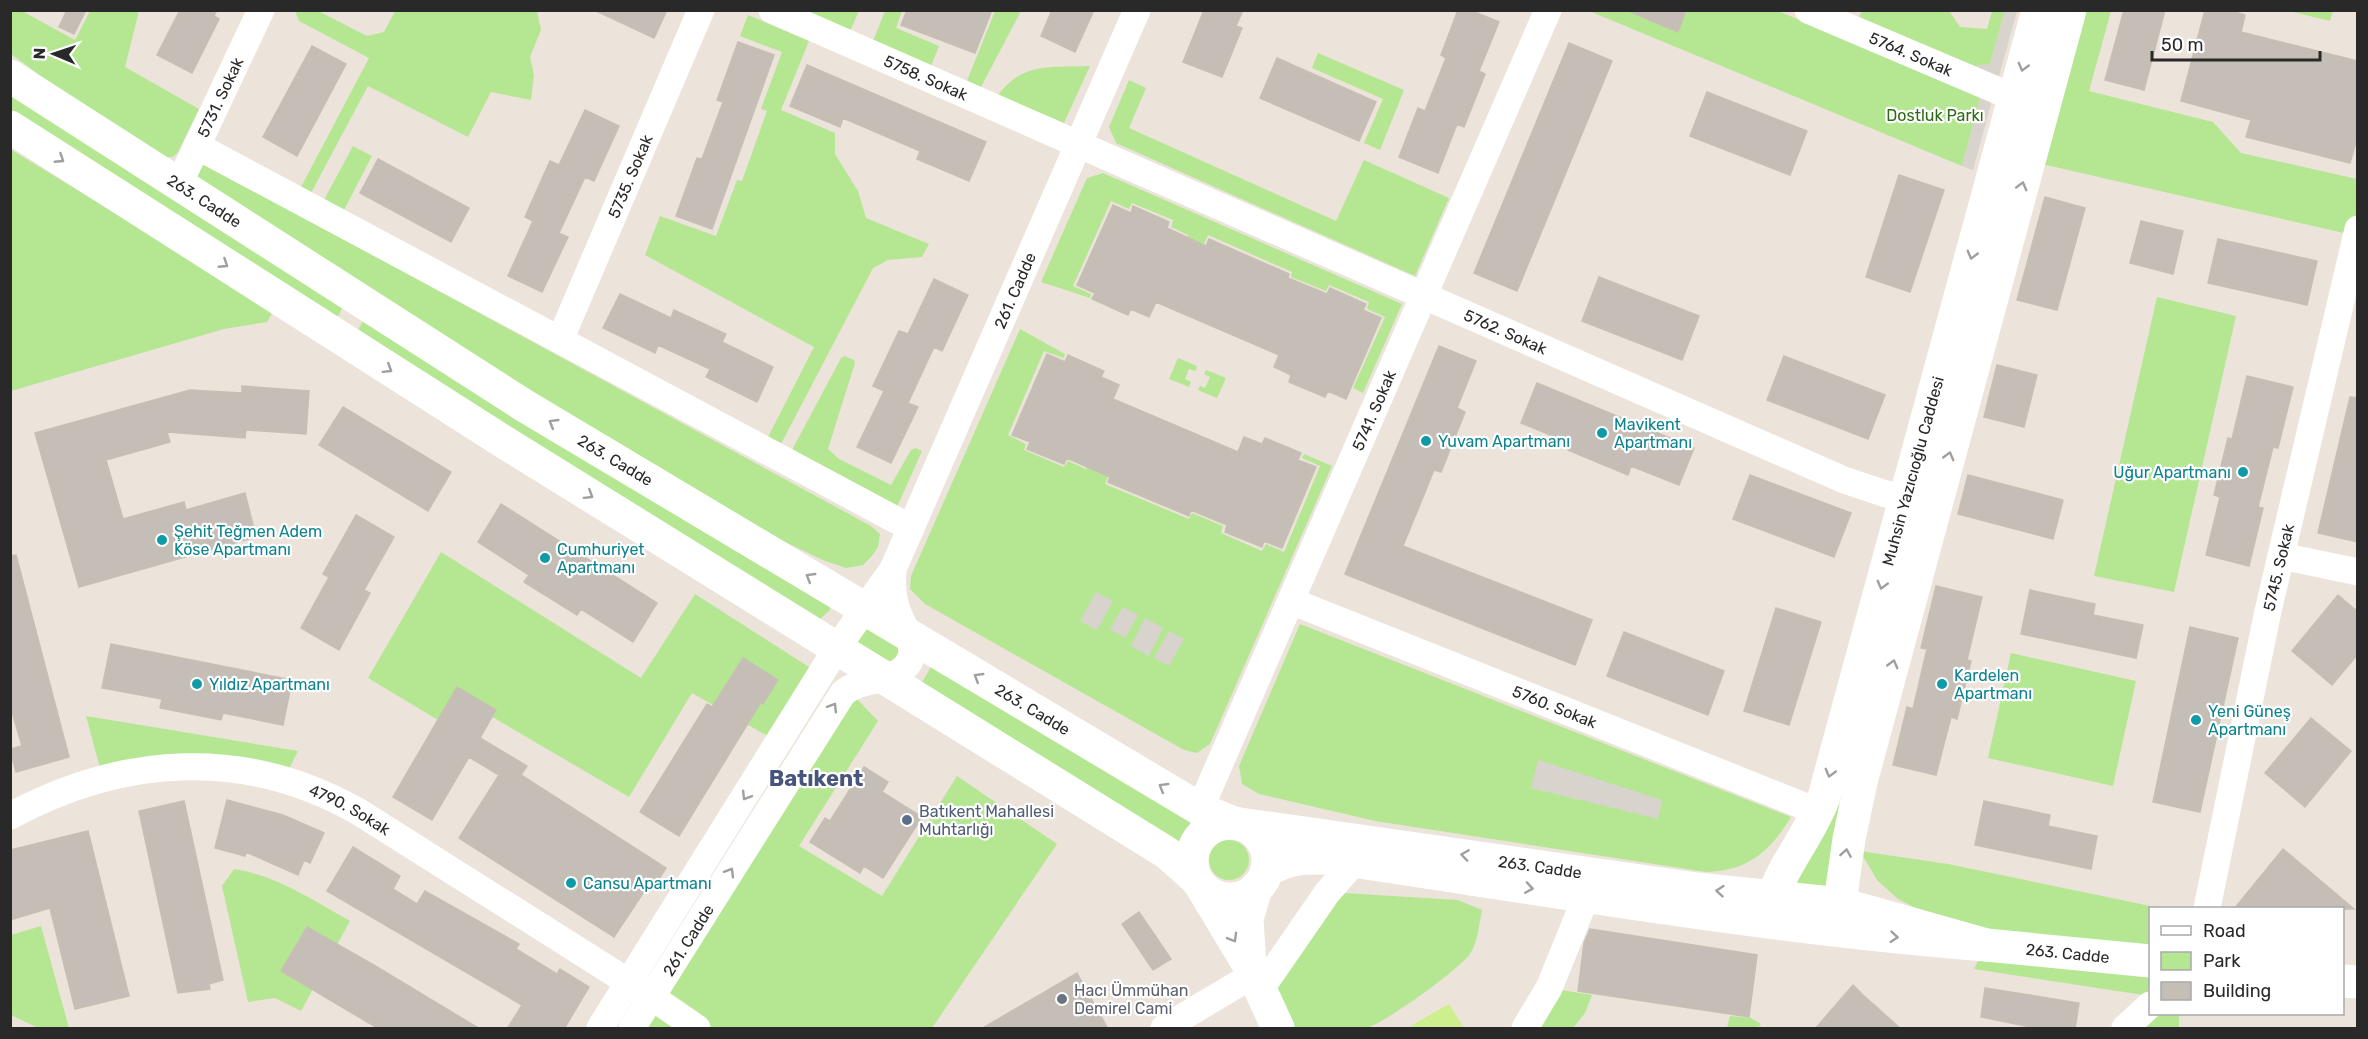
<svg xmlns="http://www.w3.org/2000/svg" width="2368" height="1039" font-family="Rubik,sans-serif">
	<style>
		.green { fill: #b5e793 }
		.pitch { fill: #cdef8d }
		.plaza { fill: #d8d3cd }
		.building { fill: #c4beb6; stroke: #c8bfb4; stroke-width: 1.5 }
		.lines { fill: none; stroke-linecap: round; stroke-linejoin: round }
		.street { stroke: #fff; stroke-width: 27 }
		.secondary { stroke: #fff; stroke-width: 33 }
		.oneway { stroke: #9f9f9f }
		.culture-dot { fill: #0f9aa8; stroke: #fff; stroke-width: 2 }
		.service-dot { fill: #5c6f8a; stroke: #fff; stroke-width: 2 }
		.worship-dot { fill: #6b7280; stroke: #fff; stroke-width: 2 }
		.labels { text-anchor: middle; stroke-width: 4.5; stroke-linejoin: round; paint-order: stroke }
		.street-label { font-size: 16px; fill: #292929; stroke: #fff }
		.park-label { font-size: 16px; fill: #2d6a15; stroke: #fff }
		.culture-label { font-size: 16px; fill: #0d838f; stroke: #fff; text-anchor: start }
		.service-label { font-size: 16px; fill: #4e5e75; stroke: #fff; text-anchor: start }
		.worship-label { font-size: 16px; fill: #5b616d; stroke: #fff; text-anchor: start }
		.district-label { font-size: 22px; font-weight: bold; fill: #47547c; stroke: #fff }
	</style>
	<rect width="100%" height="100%" fill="#ece3da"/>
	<!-- green -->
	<path class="green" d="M10,11H22L75,40L90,11H139L125,67L199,109L178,152L173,157H164L53,85L11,54Z
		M295,11H318L367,36L384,32L395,11H537L541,30L530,57L534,75L531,100L491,92L468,137L368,86L311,193L301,187L369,58L299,21Z
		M804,11H859L850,31Z
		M885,11H902L896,28L939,46L931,66L873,41Z
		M995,11H1021L981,87L967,81Z
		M1589,11H1778L1981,95L1962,166Z
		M1862,11H1949L1960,27L1987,29L1992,11H2005L1990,64L1975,66L1859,17Z
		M2070,11H2111L2089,91L2213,122L2241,153L2357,179V236L2029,161Z
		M2289,11H2333L2330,21Z
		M748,15L809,41L781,110L835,133V154L858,191L866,218L929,244L922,257L888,260L873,268L781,444L768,437L814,347L645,255L660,216L716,236L737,180L742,181L767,111L761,109L782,52L740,36Z
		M1318,53L1404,90L1380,150L1364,143L1383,99L1312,68Z
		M1090,66L1064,123L998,95C1024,61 1051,68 1090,66Z
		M1129,80L1146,88L1129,128L1336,221L1364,160L1449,198L1415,276L1116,143L1109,127Z
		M10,88L343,306L339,315L334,318L11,115Z
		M353,146L372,156L344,210L324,200Z
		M10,149L274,310L267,322L224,329L11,391Z
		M202,165L211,167L871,526L880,534L878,547L871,557L863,565L846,568L825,561L741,521L521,389L194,175Z
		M1103,173L1402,304L1363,393L1353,388L1385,317L1367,309L1369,302L1329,285L1326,291L1291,277L1292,272L1208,235L1200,253L1183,247L1188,235L1171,227L1173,220L1132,203L1129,209L1111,201L1073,286L1091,294L1090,298L1041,282L1087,178Z
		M2157,297L2236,316L2174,592L2094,576Z
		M363,321L829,603L830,610L820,619L815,620L358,330Z
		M1020,329L1065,354L1064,358L1044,351L1008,435L1026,444L1024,450L1064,467L1068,461L1086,469L1091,457L1112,466L1105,484L1189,519L1192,513L1223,526L1221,533L1262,551L1266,544L1284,552L1320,466L1302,458L1304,454L1332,466L1210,744L1197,753L1184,750L925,604L910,589L911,576Z
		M845,356L854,360L855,363L828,449L839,459L891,485L911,450L916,448L922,451L897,507L792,450L841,358Z
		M1178,358L1197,366L1196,371L1189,369L1185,379L1191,382L1189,387L1169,379Z
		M1206,370L1226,378L1217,398L1198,390L1200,386L1205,388L1210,377L1204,374Z
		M1913,513L1829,886L1824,889L1797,884L1795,880Z
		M441,552L641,678L695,594L820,674L780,743L692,693L629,797L453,694L438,720L368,678Z
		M1300,624L1791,817C1770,852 1747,871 1706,872L1375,821L1259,794L1242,784L1239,766Z
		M867,628L901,648L893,663L856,642Z
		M2011,653L2136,681L2113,786L1988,758Z
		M933,663L1189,819L1192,828L1187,840L1181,843L919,688Z
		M856,698L878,721L799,846L882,896L957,776L1057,844L932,1028H632Z
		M86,716L298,751L284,779H103Z
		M1209 860a20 20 0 1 1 40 0a20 20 0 1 1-40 0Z
		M1860,851L1948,864L2160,908H2150V996L1974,969L1986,945L1898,899L1877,880Z
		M234,869C276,875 314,901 350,921L301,1011L275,998L248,1002L222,886Z
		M1344,893L1458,900L1482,910C1479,924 1478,942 1470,954C1460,969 1382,1025 1366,1028C1342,1033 1313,1028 1288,1028L1273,974Z
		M41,926L69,1028H38L11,1015V935Z
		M1549,988L1592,995L1585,1013L1573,1028H1525Z
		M2150,1014H2179V1028H2125Z
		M1730,1016L1751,1018L1761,1024L1758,1028H1727Z"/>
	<!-- pitch -->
	<path class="pitch" d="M1449,1004L1464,1028H1407Z"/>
	<!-- plaza -->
	<path class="plaza" d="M2005,10L2017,11L1999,76L1975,66L1990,64Z
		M1981,95L1992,100L1973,170L1962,166Z
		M1096,592L1113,601L1097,630L1080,621Z
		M1123,607L1138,615L1125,638L1110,629Z
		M1145,618L1163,628L1149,656L1131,646Z
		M1169,631L1184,639L1169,666L1154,658Z
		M1538,760L1662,800L1658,819L1531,788Z"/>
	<!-- building -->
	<path class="building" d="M67,10H86L74,34L59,27Z
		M180,10H217L214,16L219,19L192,73L157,55Z
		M594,10H667L654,38Z
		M907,10H992L975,53L901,25Z
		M1052,10H1094L1075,52L1041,36Z
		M1204,10H1243L1236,26L1242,28L1222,77L1183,62Z
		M1458,10H1470L1499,22L1479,71L1485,74L1464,127L1457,124L1438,173L1399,157L1418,108L1425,111L1446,58L1441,55Z
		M1626,10H1686L1678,32Z
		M2124,10H2165L2144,90L2105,80Z
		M2205,10H2228L2245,15L2241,32L2358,61V135L2350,163L2246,137L2251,120L2181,101Z
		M738,42L774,55L712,229L676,216L697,158L702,159L723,102L717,100Z
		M1569,43L1612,61L1517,291L1474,273Z
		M312,46L346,64L297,156L263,137Z
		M1277,58L1376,102L1359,141L1260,98Z
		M807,65L986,142L969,181L917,159L920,151L843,118L840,127L790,106Z
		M1707,92L1807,131L1790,175L1690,136Z
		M585,110L619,126L594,181L585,177L559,233L568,237L542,292L508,276L533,221L525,217L550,161L559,165Z
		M378,159L469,208L451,242L360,193Z
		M1899,175L1944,190L1910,292L1866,277Z
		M2045,197L2085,208L2057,310L2017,300Z
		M1113,205L1131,213L1133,206L1169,222L1167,228L1206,246L1209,239L1289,274L1288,278L1327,294L1330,288L1366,304L1363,310L1381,318L1346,399L1328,391L1325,397L1289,382L1291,375L1274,367L1279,355L1156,302L1149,317L1131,309L1128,315L1092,299L1095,293L1077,285Z
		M2141,221L2183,231L2173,274L2130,263Z
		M2218,239L2317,261L2307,305L2208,283Z
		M1599,277L1699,316L1682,360L1582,321Z
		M934,279L968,295L942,351L934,347L908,403L918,407L891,463L857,447L884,391L873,386L899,331L908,334Z
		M620,294L671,318L674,310L726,334L722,342L773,367L757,402L706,377L710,369L658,345L655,353L603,328Z
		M1439,346L1476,361L1457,408L1465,412L1441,472L1434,470L1403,546L1592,620L1575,665L1345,574Z
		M1047,354L1065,362L1068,355L1104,371L1101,377L1119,385L1113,399L1238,452L1244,437L1262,444L1265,438L1301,453L1298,460L1316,467L1282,548L1264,541L1262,547L1225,532L1227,525L1191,510L1189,516L1108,482L1110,477L1067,458L1064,464L1027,449L1030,442L1012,435Z
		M1784,356L1885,395L1868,439L1767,400Z
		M1997,365L2037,375L2024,427L1984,417Z
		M2247,376L2293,387L2278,448L2273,447L2258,507L2263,508L2249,566L2206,555L2220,497L2214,495L2228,438L2232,439Z
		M1537,383L1694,448L1679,485L1631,466L1628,475L1568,450L1570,443L1521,423Z
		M242,386L309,391L306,434L246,430L245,438L167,432L170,442L106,460L123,519L184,502L186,510L245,493L256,537L79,587L35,433L190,390L242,393Z
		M2350,397L2358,398V542L2318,533Z
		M343,407L451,472L428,511L319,445Z
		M1750,475L1851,513L1834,557L1733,519Z
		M1968,475L2063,500L2053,539L1958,514Z
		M501,504L657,603L633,642L581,609L577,615L524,582L529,575L478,542Z
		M356,515L394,537L364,590L370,593L339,650L301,628L329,577L323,574Z
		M16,555L69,757L16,772L10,749L22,746L10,705V556Z
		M1936,586L1982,597L1967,660L1971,661L1957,719L1951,717L1936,775L1893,765L1907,707L1913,709L1927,649L1921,648Z
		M2030,590L2095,604L2093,615L2143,625L2136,658L2021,634Z
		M2338,595L2358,612V654L2332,685L2292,651Z
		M1776,608L1821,622L1789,725L1744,711Z
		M2190,627L2238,638L2200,812L2153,802Z
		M1624,632L1724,671L1708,715L1607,676Z
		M111,644L292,680L283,725L223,713L221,720L160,708L162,699L102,688Z
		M743,658L778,680L763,704L761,702L679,836L640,812L707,704L712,707Z
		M457,687L496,710L480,738L527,766L521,775L666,868L654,887L649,884L614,937L459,838L499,775L469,757L432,820L393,797Z
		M2311,718L2351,751L2305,807L2265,773Z
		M864,767L888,782L882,792L922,817L883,878L864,866L860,873L810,842L825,818L830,821Z
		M227,800L283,815L324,833L310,863L304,860L298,875L246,852L245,856L215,848Z
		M184,801L223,980L209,984L210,989L178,993L139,811Z
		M1984,801L2050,815L2048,826L2097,836L2091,869L1975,845Z
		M88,831L129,996L75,1009L50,908L10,920V850Z
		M353,847L400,876L393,889L417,904L425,891L519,944L516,949L557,974L560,969L589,987L564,1029H507L522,1005L327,891Z
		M2283,849L2354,909H2234Z
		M1139,912L1171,959L1153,970L1122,924Z
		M307,927L377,967L480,1029H379L281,971Z
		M1590,929L1757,955L1749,1017L1578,991L1584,943Z
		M1077,973L1108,1029H981Z
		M1853,985L1863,995L1901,1029H1815Z
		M1985,988L2079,1003L2075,1029H2040L1981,1017Z"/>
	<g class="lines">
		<!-- street -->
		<g class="street">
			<path id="s1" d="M772,10L1844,480L1886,494L1926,502"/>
			<path id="s2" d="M1808,10L2015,98"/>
			<path d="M197,146L911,528"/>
			<path id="s3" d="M179,184L261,10"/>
			<path id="s4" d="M560,340L701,10"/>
			<path d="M2281,556L2358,572"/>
			<path id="s5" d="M893,569L1137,10"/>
			<path id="s6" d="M1291,601L1819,812"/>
			<path id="s7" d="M1200,809L1548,10"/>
			<path id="s8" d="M10,816C124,755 245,747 359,812L652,997L697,1028"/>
			<path id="s9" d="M2207,908L2268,611L2358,229"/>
			<path d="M1260,990L1327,893L1355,861"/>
			<path d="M600,1028L837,648L893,569C892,583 892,596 897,610C905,631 925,655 899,672C882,683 859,679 843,693L632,1028"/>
			<path d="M1164,1028L1253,975"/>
			<path d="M1525,1028L1549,988L1586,897"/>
			<path d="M2125,1028L2150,1005"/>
		</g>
		<!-- secondary -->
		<g class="secondary">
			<path id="s10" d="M10,76L525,406L1200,809L1234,823"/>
			<path d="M10,127L504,442L1167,853L1195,878"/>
			<circle cx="1230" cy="861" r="38"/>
			<path id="s11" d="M1240,824L1697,889L1841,904L1986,945C1768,928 1555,891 1339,859C1312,857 1289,856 1266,872"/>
			<path d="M1203,889L1250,967L1247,919L1256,888"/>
			<path id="s12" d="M1768,914C1776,872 1809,838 1824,797L2038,10"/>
			<path d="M1837,924L1849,839L1861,782L2070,10"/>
			<path id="s13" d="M1986,945L2150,961"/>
			<path d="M1250,967L1278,1028"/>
			<path d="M2342,981L2358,982"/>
		</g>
	</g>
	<!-- one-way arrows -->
	<defs><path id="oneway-chevron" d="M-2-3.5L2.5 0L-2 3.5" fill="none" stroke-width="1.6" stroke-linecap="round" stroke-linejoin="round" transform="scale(1.5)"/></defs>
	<g class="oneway">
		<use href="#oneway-chevron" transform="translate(2023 67) rotate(105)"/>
		<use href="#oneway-chevron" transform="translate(60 159) rotate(33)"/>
		<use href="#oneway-chevron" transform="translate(2022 186) rotate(-75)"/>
		<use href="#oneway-chevron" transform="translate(1972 255) rotate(105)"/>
		<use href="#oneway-chevron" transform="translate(224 264) rotate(33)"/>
		<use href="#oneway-chevron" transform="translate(388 369) rotate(32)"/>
		<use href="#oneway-chevron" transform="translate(553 423) rotate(-149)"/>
		<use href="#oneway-chevron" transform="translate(1949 456) rotate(-75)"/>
		<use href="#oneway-chevron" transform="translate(589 495) rotate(32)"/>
		<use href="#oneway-chevron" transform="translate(810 577) rotate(-149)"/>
		<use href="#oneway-chevron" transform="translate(1882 585) rotate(105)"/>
		<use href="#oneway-chevron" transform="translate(1893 664) rotate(-75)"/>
		<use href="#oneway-chevron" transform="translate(978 677) rotate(-149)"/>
		<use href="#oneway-chevron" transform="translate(833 707) rotate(-58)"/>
		<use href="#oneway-chevron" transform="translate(1830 773) rotate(105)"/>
		<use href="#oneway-chevron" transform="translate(1163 787) rotate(-149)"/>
		<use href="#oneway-chevron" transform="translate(746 796) rotate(122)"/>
		<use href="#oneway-chevron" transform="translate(1846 853) rotate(-81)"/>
		<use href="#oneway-chevron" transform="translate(1465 855) rotate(-172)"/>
		<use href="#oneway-chevron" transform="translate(730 872) rotate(-59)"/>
		<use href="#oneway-chevron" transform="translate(1529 888) rotate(9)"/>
		<use href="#oneway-chevron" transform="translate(1720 891) rotate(-175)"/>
		<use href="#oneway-chevron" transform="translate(1894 937) rotate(5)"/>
		<use href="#oneway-chevron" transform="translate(1233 938) rotate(60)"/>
	</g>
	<!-- markers -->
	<g class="culture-dot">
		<circle cx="1602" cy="433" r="6"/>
		<circle cx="1426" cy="441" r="6"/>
		<circle cx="2243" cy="472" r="6"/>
		<circle cx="162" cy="540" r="6"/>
		<circle cx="545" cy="558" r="6"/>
		<circle cx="197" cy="684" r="6"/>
		<circle cx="1942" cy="684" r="6"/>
		<circle cx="2196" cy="720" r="6"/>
		<circle cx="571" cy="883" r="6"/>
	</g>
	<circle class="service-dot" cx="907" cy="820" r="6"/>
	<circle class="worship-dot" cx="1062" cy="999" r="6"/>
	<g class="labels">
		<!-- street labels -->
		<g class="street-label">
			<text dy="6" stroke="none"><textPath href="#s2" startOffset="112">5764. Sokak</textPath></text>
			<text dy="6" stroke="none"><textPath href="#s1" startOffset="168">5758. Sokak</textPath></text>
			<text dy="6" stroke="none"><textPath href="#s3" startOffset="96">5731. Sokak</textPath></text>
			<text dy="6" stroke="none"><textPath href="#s4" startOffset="178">5735. Sokak</textPath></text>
			<text dy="6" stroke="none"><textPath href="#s10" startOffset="231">263. Cadde</textPath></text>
			<text dy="6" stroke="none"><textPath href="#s5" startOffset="304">261. Cadde</textPath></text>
			<text dy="6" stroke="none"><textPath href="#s1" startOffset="801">5762. Sokak</textPath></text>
			<text dy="6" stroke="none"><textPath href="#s7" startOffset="435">5741. Sokak</textPath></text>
			<text dy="6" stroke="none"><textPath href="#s10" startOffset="717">263. Cadde</textPath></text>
			<text dy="6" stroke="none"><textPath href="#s12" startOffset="468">Muhsin Yazıcıoğlu Caddesi</textPath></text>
			<text dy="6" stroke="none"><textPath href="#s9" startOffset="348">5745. Sokak</textPath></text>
			<text dy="6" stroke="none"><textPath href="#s6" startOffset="284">5760. Sokak</textPath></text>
			<text dy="6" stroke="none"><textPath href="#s10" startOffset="1203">263. Cadde</textPath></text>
			<text dy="6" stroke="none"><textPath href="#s8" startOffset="356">4790. Sokak</textPath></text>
			<text dy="6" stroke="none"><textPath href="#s11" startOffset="303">263. Cadde</textPath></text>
			<text transform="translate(688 940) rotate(-58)" y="6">261. Cadde</text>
			<text dy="6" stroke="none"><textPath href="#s13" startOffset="82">263. Cadde</textPath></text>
		</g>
		<!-- park labels -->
		<g class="park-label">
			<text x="1935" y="121">Dostluk Parkı</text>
		</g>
		<!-- culture labels -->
		<g class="culture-label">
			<text x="1614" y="430">Mavikent<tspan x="1614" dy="18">Apartmanı</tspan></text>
			<text x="1438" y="447">Yuvam Apartmanı</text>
			<text x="2231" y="478" text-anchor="end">Uğur Apartmanı</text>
			<text x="174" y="537">Şehit Teğmen Adem<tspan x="174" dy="18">Köse Apartmanı</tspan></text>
			<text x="557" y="555">Cumhuriyet<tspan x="557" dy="18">Apartmanı</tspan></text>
			<text x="1954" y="681">Kardelen<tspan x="1954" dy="18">Apartmanı</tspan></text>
			<text x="209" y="690">Yıldız Apartmanı</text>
			<text x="2208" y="717">Yeni Güneş<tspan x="2208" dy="18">Apartmanı</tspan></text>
			<text x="583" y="889">Cansu Apartmanı</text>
		</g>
		<!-- service labels -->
		<g class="service-label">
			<text x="919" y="817">Batıkent Mahallesi<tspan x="919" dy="18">Muhtarlığı</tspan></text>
		</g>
		<!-- worship labels -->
		<g class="worship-label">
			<text x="1074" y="996">Hacı Ümmühan<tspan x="1074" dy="18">Demirel Cami</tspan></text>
		</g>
		<!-- district labels -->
		<g class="district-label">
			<text x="816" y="786">Batıkent</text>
		</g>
	</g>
	<!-- border -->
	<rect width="2368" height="1039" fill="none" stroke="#292929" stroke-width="24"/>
	<!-- legend -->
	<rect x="2149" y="907" width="195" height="108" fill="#ffffff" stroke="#a9a9a9" stroke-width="1.5"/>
	<rect x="2161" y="926" width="30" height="9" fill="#ffffff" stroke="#a9a9a9" stroke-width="1.5"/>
	<text x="2203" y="937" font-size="18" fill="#292929">Road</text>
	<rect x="2161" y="952" width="30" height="18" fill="#b5e793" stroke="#a9a9a9" stroke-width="1.5"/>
	<text x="2203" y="967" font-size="18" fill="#292929">Park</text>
	<rect x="2161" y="982" width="30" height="18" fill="#c4beb6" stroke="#a9a9a9" stroke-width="1.5"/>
	<text x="2203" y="997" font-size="18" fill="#292929">Building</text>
	<!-- north arrow -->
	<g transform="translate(54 54) rotate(272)" stroke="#ffffff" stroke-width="4.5" paint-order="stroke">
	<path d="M0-4.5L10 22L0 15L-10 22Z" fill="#292929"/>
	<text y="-9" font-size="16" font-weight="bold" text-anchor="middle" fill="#292929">N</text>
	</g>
	<!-- scale -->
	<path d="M2152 51v9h168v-9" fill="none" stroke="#292929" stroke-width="3"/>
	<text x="2161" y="51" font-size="18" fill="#292929" stroke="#ffffff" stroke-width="4.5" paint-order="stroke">50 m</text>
</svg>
